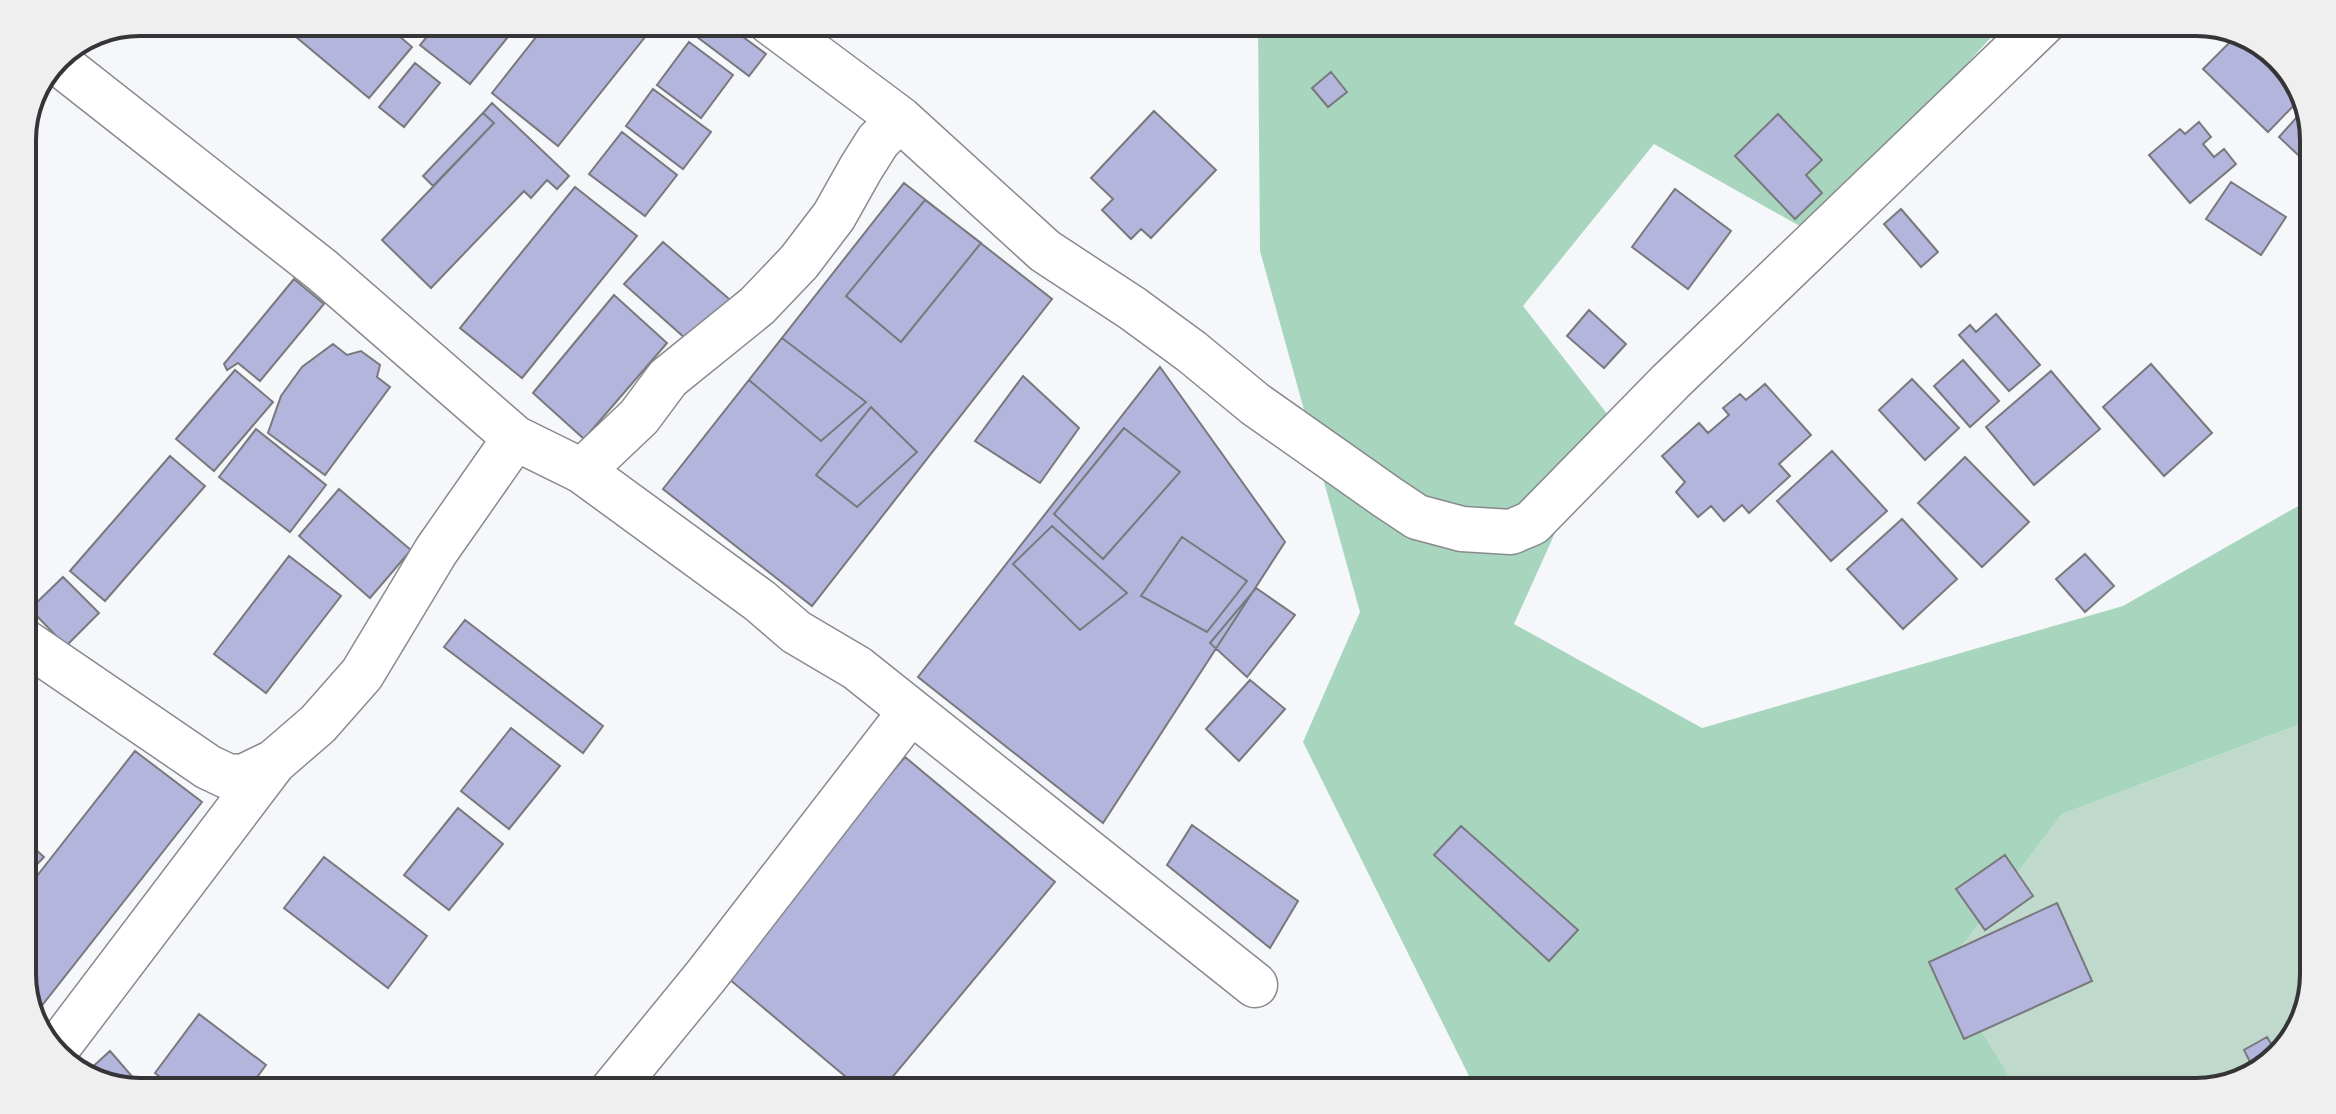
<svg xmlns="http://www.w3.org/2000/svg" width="2336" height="1114" font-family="Raleway,sans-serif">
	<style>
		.green { fill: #bfdacc }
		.forest { fill: #a8d5be }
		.building { fill: #b3b5dd; stroke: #79797d; stroke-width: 2 }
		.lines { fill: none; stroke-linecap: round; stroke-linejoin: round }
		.minor-casing { stroke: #888a8d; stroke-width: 47 }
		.minor { stroke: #fff; stroke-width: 44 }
		.rim { fill: none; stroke: #353537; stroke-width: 4 }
	</style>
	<rect width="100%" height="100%" fill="#f5f7fb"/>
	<!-- green -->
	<path class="green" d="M2314,719V974L2302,1026L2261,1072L2196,1092H2019L1944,970L2062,814Z"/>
	<!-- forest -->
	<path class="forest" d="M1258,22H2005L1812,233L1654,144L1523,306L1608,415L1514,624L1702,728L2123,606L2314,497V719L2062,814L1944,970L2019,1092H1471L1469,1076L1303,742L1360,612L1260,251Z"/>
	<!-- building -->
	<path class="building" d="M296,22H383L412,47L369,98L289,31Z
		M439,22H520L470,84L420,45Z
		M548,22H657L558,146L492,93Z
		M695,22H723L766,54L749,76L688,30Z
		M2240,32L2248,34L2294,74L2302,97L2268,132L2203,69Z
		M689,42L733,75L701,118L657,85Z
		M415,63L440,83L404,127L379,107Z
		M1331,72L1347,92L1328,107L1312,88Z
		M653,89L711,132L683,169L626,126Z
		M492,103L569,176L557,189L547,180L531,198L524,191L431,288L382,240L494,123L483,113Z
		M2305,108L2314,133V160L2309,165L2279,137Z
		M1154,111L1216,170L1151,238L1141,229L1131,239L1102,210L1113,199L1091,178Z
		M483,113L494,123L433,186L423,176Z
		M1778,114L1822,160L1806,175L1822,193L1795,219L1735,156Z
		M2199,122L2211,137L2203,144L2214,157L2224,149L2236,164L2190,203L2149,155L2180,129L2185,134Z
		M622,132L677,175L645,216L589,174Z
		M2231,182L2286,217L2261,255L2206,219Z
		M904,183L1052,299L812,606L663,489Z
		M575,187L637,236L522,378L460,328Z
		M1675,189L1731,231L1688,289L1632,247Z
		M2314,197V228L2301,221Z
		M925,200L981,243L901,342L846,296Z
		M1901,209L1938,252L1921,267L1884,224Z
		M663,242L735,304L694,346L624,284Z
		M294,279L324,304L260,381L238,363L227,370L224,364Z
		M614,295L667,343L584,439L533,393Z
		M1589,310L1626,344L1604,368L1567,336Z
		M1996,314L2040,365L2009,391L1959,335L1970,325L1976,332Z
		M782,338L866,402L821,441L749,380Z
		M333,344L347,355L361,351L380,365L377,377L390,387L325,475L268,433L281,396L302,367Z
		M1963,360L1999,401L1970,427L1934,386Z
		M2151,364L2212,433L2164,476L2103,407Z
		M1160,367L1285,542L1103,823L918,677Z
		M235,370L273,402L214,471L176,439Z
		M2051,371L2100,429L2034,485L1986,427Z
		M1023,376L1079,428L1040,483L975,441Z
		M1912,379L1959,428L1925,460L1879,410Z
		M1765,384L1811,435L1779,464L1790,476L1749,513L1742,505L1724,521L1711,506L1698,517L1676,492L1685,482L1662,456L1699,423L1708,433L1729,415L1723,408L1740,394L1746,400Z
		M871,407L917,452L857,507L816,475Z
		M1124,428L1180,472L1103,559L1054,514Z
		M256,429L326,485L290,532L219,477Z
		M1832,451L1887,511L1831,561L1777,501Z
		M170,456L205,486L105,601L70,571Z
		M1965,457L2029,522L1982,567L1918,503Z
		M339,489L411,550L370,598L299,536Z
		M1902,519L1957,579L1903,629L1847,569Z
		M1052,526L1127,593L1080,630L1013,564Z
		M1182,537L1247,581L1207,632L1141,596Z
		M2085,554L2114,586L2085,612L2056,579Z
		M289,556L341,596L266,693L214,654Z
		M63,577L99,613L66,646L30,609Z
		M1256,588L1295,615L1247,677L1210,643Z
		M465,620L603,726L583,753L444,647Z
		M1250,680L1285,709L1239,761L1206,729Z
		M511,728L560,766L509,829L461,791Z
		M135,751L202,802L36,1013L32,1010L22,982V895Z
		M905,757L1055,882L880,1092H864L723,974Z
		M458,808L503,844L449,910L404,875Z
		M1192,825L1298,901L1270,948L1167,865Z
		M1461,826L1578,930L1549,961L1434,855Z
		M22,837L44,857L22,880Z
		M2005,855L2033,896L1985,930L1956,889Z
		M324,857L427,936L388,988L284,908Z
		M2057,903L2092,981L1964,1039L1929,962Z
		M199,1014L266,1065L246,1092H180L155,1073Z
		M2267,1037L2277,1054L2261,1072L2256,1074L2244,1050Z
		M110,1051L142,1088L138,1092L100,1083L89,1070Z"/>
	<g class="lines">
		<!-- minor casing -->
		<g class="minor-casing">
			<path id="minor" d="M770,22L900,119L1045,251L1132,308L1192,352L1255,404L1387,497L1417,517L1462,529L1511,532L1532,523L1670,382L2044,22
				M55,60L322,270L515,438L582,471L760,601L796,632L857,668L1255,985
				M582,471L639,417L668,378L757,306L799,262L834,216L861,168L878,141L900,119
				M22,640L208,767L227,776L243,777L274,762L318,724L362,674L436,551L515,438
				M55,1051L274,762
				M611,1092L706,976L911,711"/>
		</g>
		<!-- minor -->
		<use href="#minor" class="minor"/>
	</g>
	<!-- crop -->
	<path d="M0 0H2336V1114H0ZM140 36H2196A104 104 0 0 1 2300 140V974A104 104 0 0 1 2196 1078H140A104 104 0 0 1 36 974V140A104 104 0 0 1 140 36Z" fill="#efefef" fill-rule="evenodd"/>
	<path class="rim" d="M140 36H2196A104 104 0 0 1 2300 140V974A104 104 0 0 1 2196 1078H140A104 104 0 0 1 36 974V140A104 104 0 0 1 140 36Z"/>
</svg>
